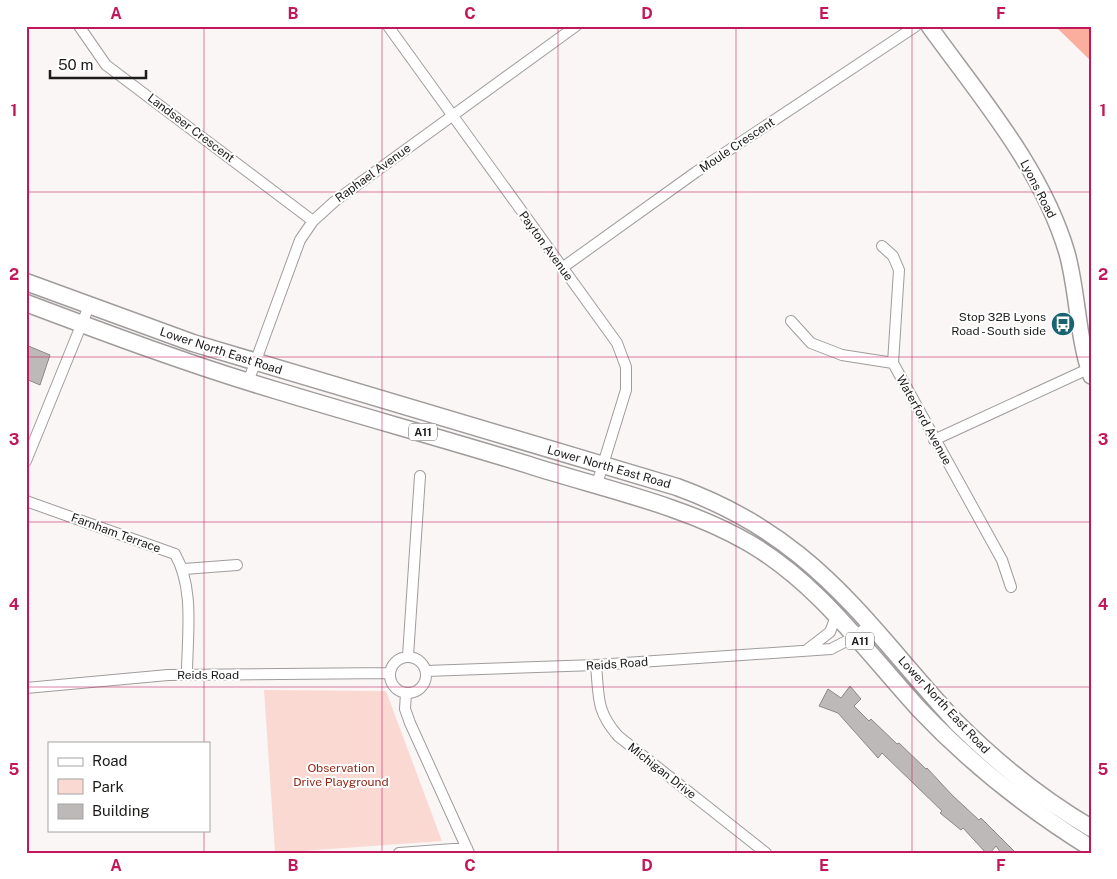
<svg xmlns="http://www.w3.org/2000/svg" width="1117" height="879" font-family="'Public Sans',sans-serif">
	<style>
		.green { fill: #fbd9d3 }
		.water { fill: #fbad9e }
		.building { fill: #bcb9b8; stroke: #8c8887 }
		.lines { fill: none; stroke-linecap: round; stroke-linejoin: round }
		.street-casing { stroke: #a09c9c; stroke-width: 12 }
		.secondary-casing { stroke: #a09c9c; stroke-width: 18 }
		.primary-casing { stroke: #a09c9c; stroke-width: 19 }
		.street { stroke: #fff; stroke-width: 10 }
		.secondary { stroke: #fff; stroke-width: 15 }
		.primary { stroke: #fff; stroke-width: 16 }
		.grid { fill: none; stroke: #c2185b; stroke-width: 1; stroke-opacity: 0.55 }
		.labels { text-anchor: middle; stroke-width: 4; stroke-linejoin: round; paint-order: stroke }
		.shield { fill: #fff; stroke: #605f5f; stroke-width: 1 }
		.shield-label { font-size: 11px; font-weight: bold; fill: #1c1b1a }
		.street-label { font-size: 12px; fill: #1c1b1a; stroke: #fff }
		.poi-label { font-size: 12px; fill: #1c1b1a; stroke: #fff; text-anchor: end }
		.park-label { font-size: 12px; fill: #922414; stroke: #fff }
		.neatline { fill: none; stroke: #c2185b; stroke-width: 2 }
		.grid-label { font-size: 16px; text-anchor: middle; font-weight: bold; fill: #c2185b }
	</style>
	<rect width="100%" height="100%" fill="#f9f6f5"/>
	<!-- green -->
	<path class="green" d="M264,690L386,691L442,841L275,853Z"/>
	<!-- water -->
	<path class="water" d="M1055,26H1091V61Z"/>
	<!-- building -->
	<path class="building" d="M26,345L50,355L40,385L26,379Z
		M850,686L861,699L854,706L869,721L871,719L897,744L899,743L926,769L927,768L952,795L979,820L981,818L1016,853H1001L996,846L990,853H986L963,828L961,830L940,813L942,811L882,753L878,758L838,713L819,706L828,689L841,698Z"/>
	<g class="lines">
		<!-- street casing -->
		<g class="street-casing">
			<path id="street" d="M79,26L106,65L313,221
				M388,26L617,343L626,367V390L596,487
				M882,246L893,256L899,270L893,363L1002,560L1011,587
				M562,268L696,172L916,26
				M791,321L811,343L842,355L893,363
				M248,382L300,240L313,221L335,201L576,26
				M934,440L1088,369
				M26,461L89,306
				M26,501L175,554C195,589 187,636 187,675
				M184,569L237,565
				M808,649L830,632L837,614
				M408,656L420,476
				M390 675a18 18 0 1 1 36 0a18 18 0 1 1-36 0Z
				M596,665C599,697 596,711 618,736L766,853
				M426,671L596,665L831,649L856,636L870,624
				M26,688L168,675L390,673
				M406,693L405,709L410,723L469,853
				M399,853L467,848"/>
		</g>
		<!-- secondary casing -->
		<g class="secondary-casing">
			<path id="secondary" d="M929,26C980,97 1042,168 1067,253C1078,293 1077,336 1091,376"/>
		</g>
		<!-- primary casing -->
		<g class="primary-casing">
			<path id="primary" d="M26,282L193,343L677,487C721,503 762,525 799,555C859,603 904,667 957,723C997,763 1042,799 1091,828
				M26,303C108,334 191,365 275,390C360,416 445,439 529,465C600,488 684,505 749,543C819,584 865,650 919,709C970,763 1028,809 1091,848"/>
		</g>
		<!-- street -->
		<use href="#street" class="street"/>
		<!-- secondary -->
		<use href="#secondary" class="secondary"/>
		<!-- primary -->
		<use href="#primary" class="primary"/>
	</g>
	<!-- grid -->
	<path class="grid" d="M204,26V743M382,26V853M558,26V853M736,26V853M912,26V853M26,192H1091M26,357H1091M26,522H1091M26,687H1091M204,830V853"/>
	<!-- icons -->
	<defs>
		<g id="bus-disc" transform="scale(1.25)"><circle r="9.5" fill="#1a6471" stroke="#fff"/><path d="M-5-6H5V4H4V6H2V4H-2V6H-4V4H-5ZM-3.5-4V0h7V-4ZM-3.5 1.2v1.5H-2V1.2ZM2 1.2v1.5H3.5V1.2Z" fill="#fff"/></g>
	</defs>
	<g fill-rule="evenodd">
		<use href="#bus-disc" x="1063" y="324"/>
	</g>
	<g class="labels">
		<!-- shield labels -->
		<g class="shield">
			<rect x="409" y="423.5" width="28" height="17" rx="4"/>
			<rect x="846" y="632.5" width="28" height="17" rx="4"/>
		</g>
		<g class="shield-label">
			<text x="423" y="436">A11</text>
			<text x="860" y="645">A11</text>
		</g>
		<!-- street labels -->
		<g class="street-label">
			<text transform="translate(191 128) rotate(37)" y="4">Landseer Crescent</text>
			<text transform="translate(737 145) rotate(-34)" y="4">Moule Crescent</text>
			<text transform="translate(373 173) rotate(-36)" y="4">Raphael Avenue</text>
			<text transform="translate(1038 189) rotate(63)" y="4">Lyons Road</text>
			<text transform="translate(546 246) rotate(54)" y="4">Payton Avenue</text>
			<text transform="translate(221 351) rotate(18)" y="4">Lower North East Road</text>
			<text transform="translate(924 420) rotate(61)" y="4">Waterford Avenue</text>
			<text transform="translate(609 467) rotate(16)" y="4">Lower North East Road</text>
			<text transform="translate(116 533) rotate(20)" y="4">Farnham Terrace</text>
			<text transform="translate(617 664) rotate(-4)" y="4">Reids Road</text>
			<text x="208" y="679">Reids Road</text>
			<text transform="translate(944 705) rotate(47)" y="4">Lower North East Road</text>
			<text transform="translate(662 771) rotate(38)" y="4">Michigan Drive</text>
		</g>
		<!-- poi labels -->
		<g class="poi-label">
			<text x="1046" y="321">Stop 32B Lyons<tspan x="1046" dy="14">Road - South side</tspan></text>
		</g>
		<!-- park labels -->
		<g class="park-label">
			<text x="341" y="772">Observation<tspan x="341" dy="14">Drive Playground</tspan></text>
		</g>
	</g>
	<!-- border -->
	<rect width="1117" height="879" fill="none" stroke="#ffffff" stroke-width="55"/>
	<!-- legend -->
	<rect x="48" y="742" width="162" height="90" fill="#ffffff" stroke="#a4a4a3"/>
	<rect x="58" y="758" width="25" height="8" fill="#ffffff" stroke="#a4a4a3"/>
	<text x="92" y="766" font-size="15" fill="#1c1b1a">Road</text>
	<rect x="58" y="779" width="25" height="15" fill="#fbd9d3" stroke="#a4a4a3"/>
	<text x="92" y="792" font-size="15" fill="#1c1b1a">Park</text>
	<rect x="58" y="804" width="25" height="15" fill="#bcb9b8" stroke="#a4a4a3"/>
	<text x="92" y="816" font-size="15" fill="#1c1b1a">Building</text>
	<!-- scale -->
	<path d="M50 70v8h96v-8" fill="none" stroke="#1c1b1a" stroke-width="2.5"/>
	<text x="58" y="70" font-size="15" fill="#1c1b1a" stroke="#ffffff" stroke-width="4" paint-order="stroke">50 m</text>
	<rect x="28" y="28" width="1062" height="824" class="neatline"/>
	<g class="grid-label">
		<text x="116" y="19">A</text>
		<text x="293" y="19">B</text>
		<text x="470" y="19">C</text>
		<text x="647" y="19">D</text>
		<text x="824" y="19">E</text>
		<text x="1001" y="19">F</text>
		<text x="14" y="116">1</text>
		<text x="1103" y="116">1</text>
		<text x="14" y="280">2</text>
		<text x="1103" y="280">2</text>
		<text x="14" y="445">3</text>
		<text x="1103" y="445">3</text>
		<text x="14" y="610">4</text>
		<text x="1103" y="610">4</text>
		<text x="14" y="775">5</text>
		<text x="1103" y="775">5</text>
		<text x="116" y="871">A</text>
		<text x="293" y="871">B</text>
		<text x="470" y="871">C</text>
		<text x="647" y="871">D</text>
		<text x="824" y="871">E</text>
		<text x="1001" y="871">F</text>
	</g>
</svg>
